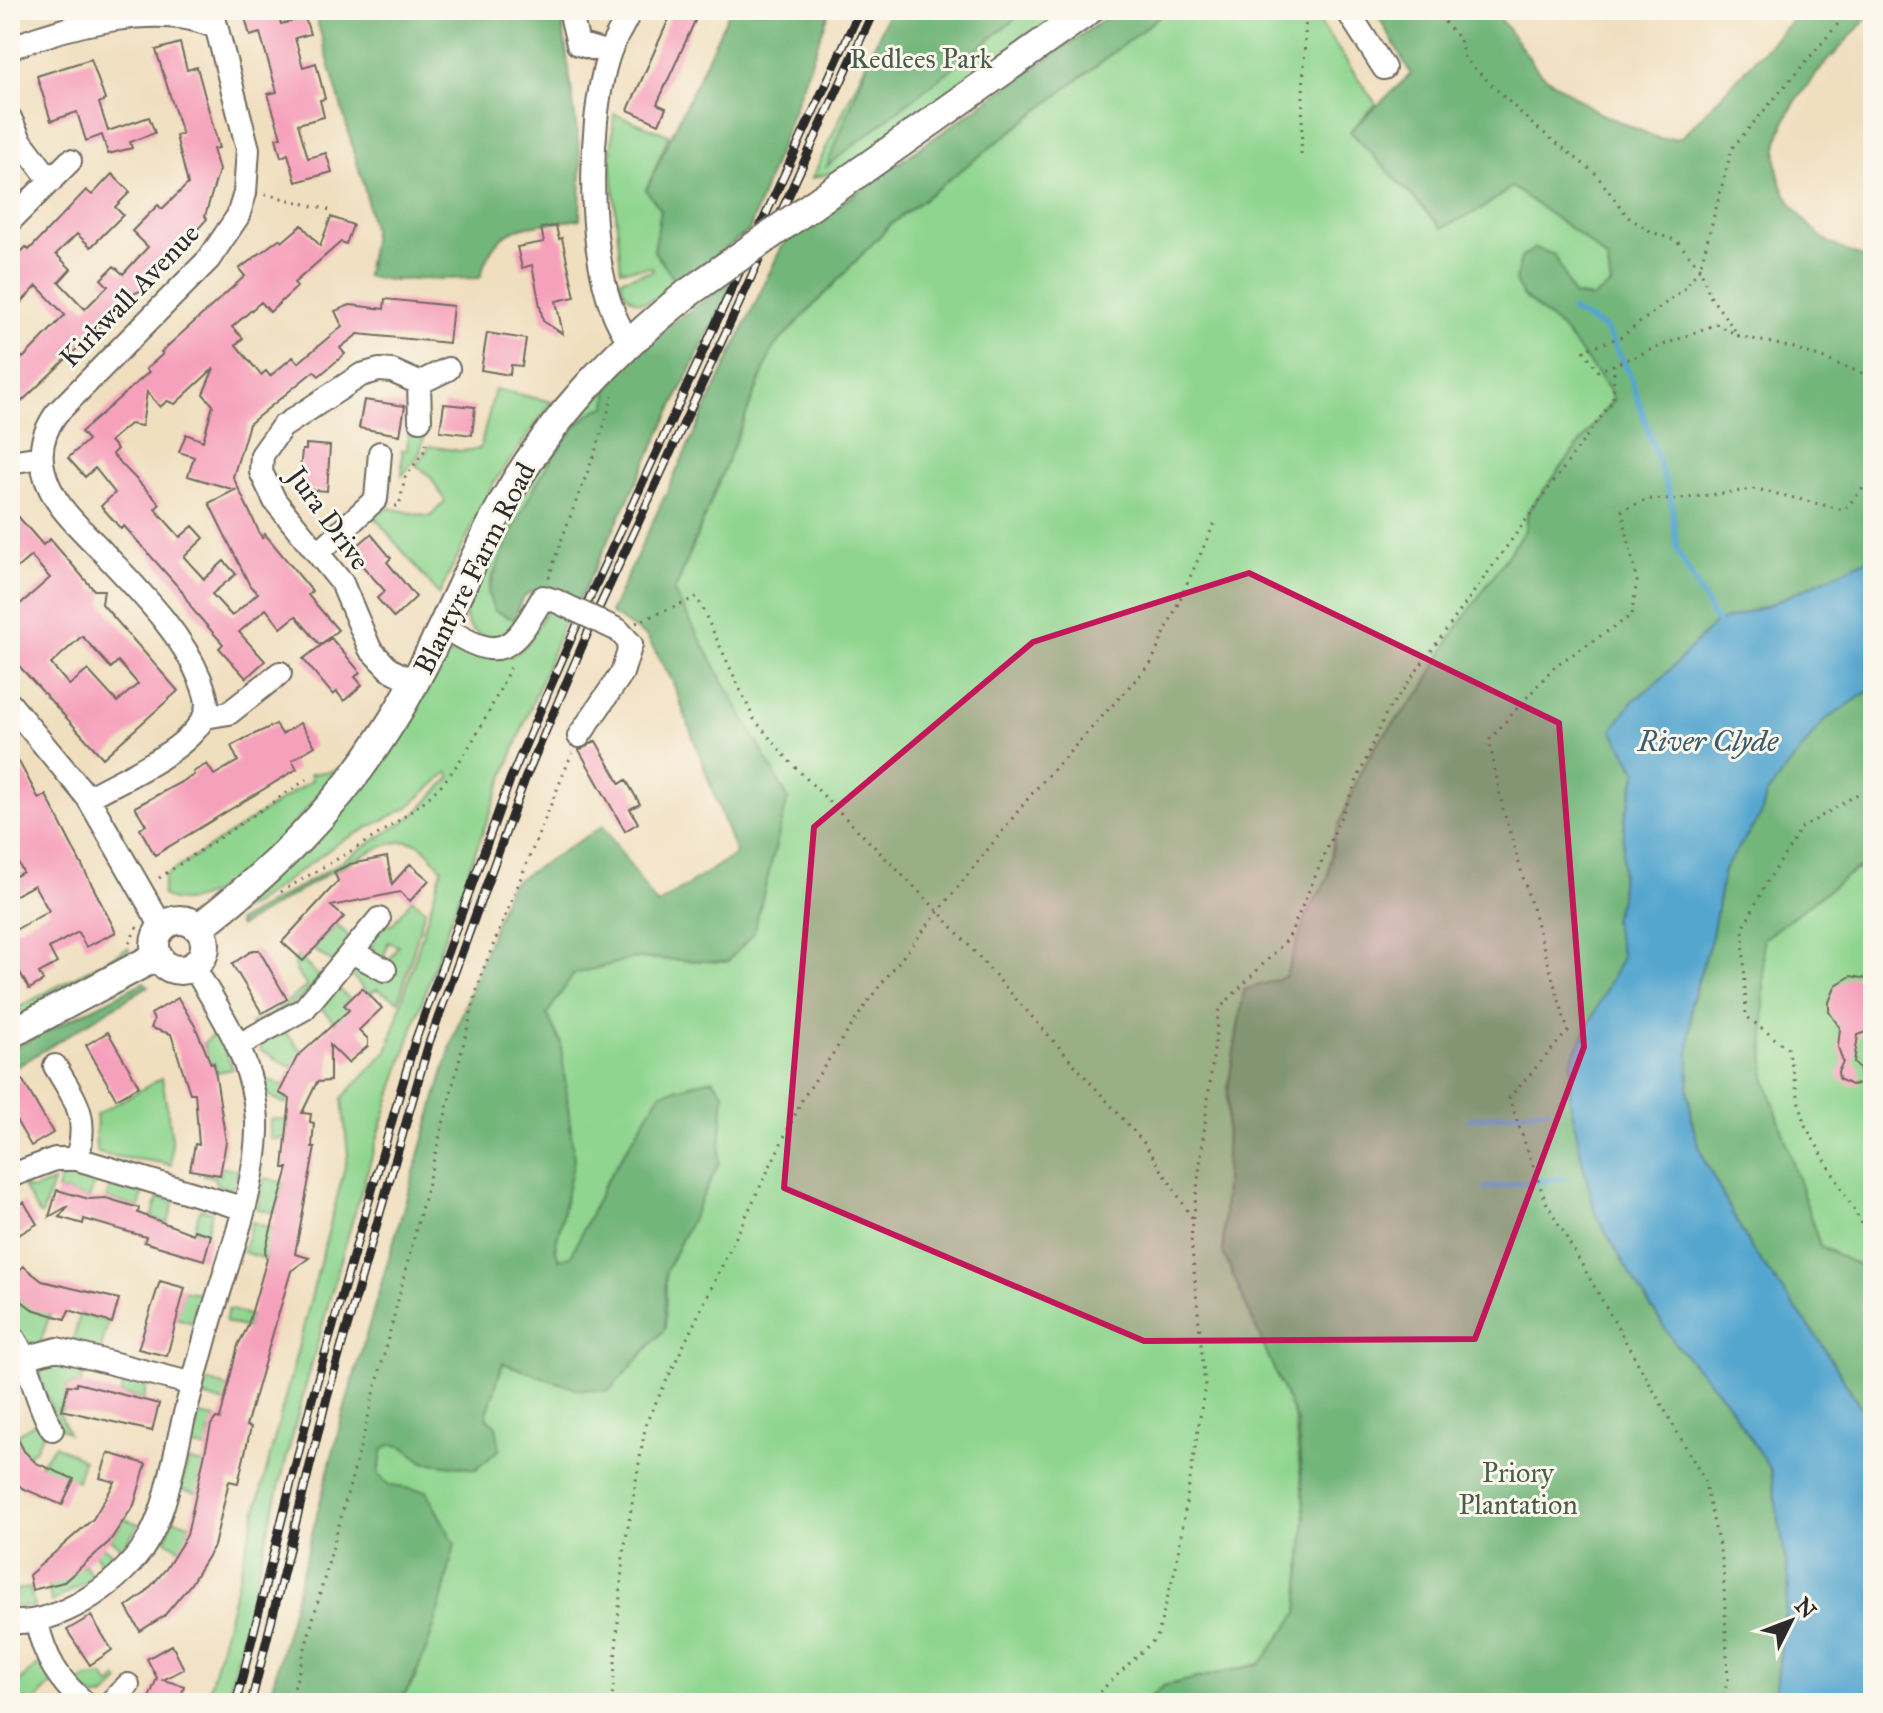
<svg xmlns="http://www.w3.org/2000/svg" width="1883" height="1713" font-family="'IM FELL Great Primer',serif">
	<style>
		.green { fill: #8fd58f; stroke: #5d805d; stroke-width: 2 }
		.forest { fill: #73b67a; stroke: #4f7052; stroke-width: 2 }
		.water { fill: #54a6cf; stroke: #40687d; stroke-width: 2 }
		.lines { fill: none; stroke-linecap: round; stroke-linejoin: round }
		.stream { stroke: #54a6cf; stroke-width: 6 }
		.building { fill: #f6a1bc; fill-rule: evenodd }
		.minor-casing { stroke: #706a5f; stroke-width: 26 }
		.major-casing { stroke: #706a5f; stroke-width: 32 }
		.path { stroke: #706a5f; stroke-width: 3; stroke-dasharray: 2 6; stroke-linecap: butt }
		.minor { stroke: #fff; stroke-width: 22 }
		.major { stroke: #fff; stroke-width: 28 }
		.rail-casing { stroke: #2b2b2b; stroke-width: 9 }
		.rail { stroke: #fbf7ec; stroke-width: 6; stroke-dasharray: 18; stroke-linecap: butt }
		.minor-bridge-casing { stroke: #706a5f; stroke-width: 26; stroke-linecap: butt }
		.major-bridge-casing { stroke: #706a5f; stroke-width: 32; stroke-linecap: butt }
		.minor-bridge { stroke: #fff; stroke-width: 22 }
		.major-bridge { stroke: #fff; stroke-width: 28 }
		.marked { fill: #c2185b; fill-opacity: 0.2; stroke: #c2185b; stroke-width: 6; stroke-linejoin: round }
		.labels { text-anchor: middle; stroke-width: 6; stroke-linejoin: round; paint-order: stroke }
		.park-label { font-size: 28px; fill: #495e49; stroke: #fbf7ec }
		.street-label { font-size: 28px; fill: #2b2b2b; stroke: #fbf7ec }
		.water-label { font-size: 30px; font-style: italic; fill: #3b5c6d; stroke: #fbf7ec }
	</style>
	<rect width="100%" height="100%" fill="#fbf7ec"/>
	<filter id="ink" filterUnits="userSpaceOnUse"><feTurbulence type="fractalNoise" baseFrequency=".0125" numOctaves="2"/><feDisplacementMap in="SourceGraphic" scale="16" xChannelSelector="R" yChannelSelector="G"/><feConvolveMatrix kernelMatrix="1 2 1 2 8 2 1 2 1" color-interpolation-filters="sRGB"/></filter>
	<filter id="wash" filterUnits="userSpaceOnUse"><feTurbulence type="fractalNoise" baseFrequency=".006" numOctaves="4" result="noise"/><feDisplacementMap in="SourceGraphic" scale="32" xChannelSelector="R" yChannelSelector="G"/><feGaussianBlur stdDeviation="1.8" result="paint"/><feColorMatrix in="noise" values="0 0 0 0 0 0 0 0 0 0 0 0 0 0 0 0 0 1.4 0 .05"/><feComposite in="paint" operator="in"/></filter>
	<g filter="url(#wash)">
		<rect width="100%" height="100%" fill="#f0dfbf"/>
		<!-- green -->
		<path class="green" d="M891,10H1069L842,170L812,178Z
			M1168,10H1311L1376,104L1350,131L1480,210L1512,187L1581,236L1607,259L1611,285L1594,298L1523,296L1562,329L1609,389L1613,400L1528,511L1525,530L1453,634L1422,691L1377,743L1361,771L1334,838L1328,878L1308,913L1285,977L1244,991L1228,1089L1223,1252L1294,1415L1305,1519L1298,1613L1260,1664L1163,1686L1144,1703H399L417,1676L426,1491L390,1486L377,1474L382,1449L392,1444L404,1447L424,1462L476,1469L499,1449L496,1426L486,1417L503,1363L577,1389L665,1329L666,1271L719,1163L604,1185L571,1256L559,1260L555,1248L562,1219L564,1095L561,1043L547,1014L574,974L635,958L727,962L753,934L788,798L674,593L773,348L890,225Z
			M614,114L669,135L646,190L661,210L654,251L677,283C658,296 641,315 623,290L621,279L653,271L652,267L621,270L611,159Z
			M610,377L607,407L576,427L548,464L492,577L488,593L516,620L512,629L491,638C479,635 467,630 465,616C461,596 529,479 544,458C563,429 588,404 610,377Z
			M495,389L552,402L493,484L439,595L372,514L381,506L430,517L445,501L430,476L416,465L430,446L460,451L480,449Z
			M427,426L420,453L402,476V450H407L409,427Z
			M546,609L565,619C516,745 466,871 423,999C344,1229 282,1466 226,1703H206L348,1155L342,1098L387,1051L442,869C436,862 428,850 420,845C397,831 348,864 326,875L325,872L414,815L451,777L448,772L407,808L338,843L256,903L231,916L442,658C484,635 511,696 546,609Z
			M337,770C310,807 213,929 162,895L165,876L312,780L310,774Z
			M1873,864V1273L1820,1247L1765,1077L1763,938L1855,870Z
			M412,899L425,909L399,1001L377,989L368,994L348,971L357,965L388,963L398,946L388,942L383,961L374,954L371,944L384,926L393,924Z
			M337,925L352,939L333,963L313,949Z
			M128,948L132,956L10,1023V1012Z
			M298,956L320,978L304,996L253,1028L250,1023L272,1014L307,986L295,970L294,961Z
			M334,986L350,999L344,1005L358,1021L336,1023L318,1005Z
			M284,1031L303,1052L299,1071L260,1050L263,1041Z
			M216,1032L233,1069L216,1072L214,1063L197,1066L207,1055L203,1044Z
			M162,1078L172,1138L171,1165C145,1158 124,1160 98,1153C92,1144 99,1127 96,1115Z
			M264,1079L283,1085L288,1098L285,1104L267,1095Z
			M270,1119L288,1120L286,1138L270,1139Z
			M222,1167L238,1170L232,1188L217,1185L213,1177L203,1175V1172L220,1175Z
			M70,1175L95,1180L89,1199L57,1190L61,1176Z
			M265,1178L284,1183L276,1213L257,1209Z
			M53,1182L42,1215L39,1214L22,1185L32,1190Z
			M111,1183L143,1193L139,1208L106,1198Z
			M158,1197L174,1202L168,1223L152,1218Z
			M200,1209L212,1212L206,1234L194,1230Z
			M252,1222L274,1229L266,1259L243,1252Z
			M184,1290L205,1295L196,1324L176,1318Z
			M15,1296L50,1314L40,1344C17,1345 1,1314 15,1296Z
			M228,1309L251,1316L247,1328L225,1322Z
			M80,1314L108,1322L100,1352L72,1345Z
			M54,1358L86,1365L89,1371L84,1370L81,1384L68,1385L62,1410L58,1409L68,1433L60,1428L39,1377L44,1363Z
			M128,1374L147,1379L144,1399L120,1394Z
			M208,1381L230,1388L225,1403L203,1396Z
			M198,1415L216,1418L209,1433L208,1449L191,1445Z
			M34,1424H41L45,1430L36,1448L28,1455L10,1449L16,1435Z
			M55,1445L83,1460L77,1481L39,1466Z
			M188,1461L206,1464L199,1480V1494L181,1489Z
			M125,1519L139,1524L122,1549L111,1539Z
			M173,1519L190,1524L188,1532L193,1534L179,1548L166,1540Z
			M92,1540L117,1556L104,1568L89,1544Z
			M84,1565L94,1577L52,1602L47,1586Z
			M30,1588L34,1607L13,1606L15,1590Z
			M42,1662L53,1682L34,1703L25,1700L18,1703L15,1700L20,1694L12,1687Z
			M103,1676L110,1685L117,1678L120,1682L104,1697H93L77,1685L87,1678Z"/>
		<!-- forest -->
		<path class="forest" d="M314,10H561L581,163L580,219C527,228 496,218 480,278L388,280L366,276L373,235L366,194Z
			M730,10H830L749,231L677,283L654,251L661,210L646,190Z
			M889,10H1027L827,166Z
			M1117,10H1168L890,225L773,348L674,592L788,798L753,934L727,962L635,958L574,974L547,1014L561,1043L574,1160L555,1248L559,1259L571,1256L604,1185L661,1093L712,1079L724,1092L719,1163L666,1271L665,1329L609,1391L577,1389L503,1363L486,1417L496,1426L500,1449L476,1469L424,1462L404,1447L392,1444L383,1449L378,1474L390,1486L426,1491L455,1544C442,1601 431,1654 399,1703H268L343,1414L454,1036L509,885L603,826L657,905L736,854L672,680L647,637L610,613L783,244Z
			M1375,10H1494L1540,73L1599,113L1660,139L1681,138L1802,10H1873C1832,64 1737,130 1794,207C1818,240 1835,249 1873,260V557L1767,606L1715,623L1660,680L1633,701L1613,730L1637,772L1625,818L1620,898L1613,920L1622,957L1572,1059L1570,1099L1581,1155L1596,1215L1636,1284L1674,1342L1725,1399L1771,1471L1789,1582L1776,1688L1768,1703H1144L1163,1686L1260,1664L1298,1613L1305,1519L1297,1422L1223,1252L1228,1089L1244,990L1285,977L1308,913L1328,878L1334,838L1361,771L1377,743L1422,691L1453,634L1525,530L1528,511L1613,400L1609,389L1562,329L1523,296L1515,281L1521,258L1535,248L1555,255L1573,295L1593,298L1611,285L1607,259L1581,236L1512,187L1480,210L1442,228L1350,131L1411,74Z
			M734,280L579,601C552,590 519,577 516,620L494,611L488,593C500,551 563,411 607,407L610,377L669,325Z
			M1873,688V864L1855,870L1763,939L1765,1077L1820,1246L1873,1273V1427L1819,1340L1751,1248L1705,1162L1693,1127L1688,1090L1691,1003L1712,936L1724,869L1761,815L1766,795L1824,721Z
			M325,872L326,875L239,927L237,922Z
			M144,982L148,986L10,1071V1050Z"/>
		<!-- water -->
		<path class="water" d="M1873,557V688L1824,721L1766,795L1761,815L1724,869L1712,936L1691,1003L1688,1090L1693,1127L1705,1162L1751,1248L1819,1340L1873,1427V1703H1768L1776,1688L1789,1582L1771,1471L1725,1399L1674,1342L1636,1284L1596,1215L1581,1155L1570,1099L1572,1059L1622,957L1613,920L1620,898L1625,818L1637,772L1612,730L1633,701L1660,680L1715,623L1767,606Z"/>
		<g class="lines">
			<!-- stream -->
			<path class="stream" d="M1572,311L1605,328L1630,375L1671,500L1677,550L1719,627
				M1470,1119L1548,1109
				M1485,1188L1563,1178"/>
		</g>
		<g id="blocks">
			<!-- building -->
			<path class="building" d="M243,10L278,12L281,24L305,18L310,34L295,38L303,67L316,63L325,99L320,100L324,117L298,124L308,158L326,153L332,172L296,182L288,154L281,157L276,138L281,137L268,94L277,92L260,33L250,36Z
				M673,10H700L657,104L666,108L659,124L628,110Z
				M180,43L187,70L197,67L219,148L213,149L219,170L205,216L207,219L143,290L135,293L17,406L10,399V365L20,355L23,358L65,315L37,286L10,314V263L26,247L29,250L86,190L92,195L112,174L130,192L115,207L123,215L91,247L77,234L56,254L71,269L59,282L85,309L108,286L101,279L114,266L123,274L148,247L132,231L158,205L162,209L188,184L176,136L182,134L156,50Z
				M91,59L105,100L99,103L108,131L149,117L155,133L130,142L132,148L108,154L102,135L86,141L77,112L51,121L37,76Z
				M331,217L353,225L346,244L341,242L294,283L297,287L270,312L261,302L232,327L243,338L236,345L261,375L266,371L270,376L293,357L298,363L342,326L335,311L350,305L384,309L385,299L453,306L449,343L358,334L340,348L345,354L319,376L314,371L249,424L233,477L262,538L265,534L312,591L308,595L338,630L320,645L296,616L281,628L266,609L239,632L265,661L246,678L219,648L223,644L193,610L181,590L124,526L121,529L101,506L115,493L95,468L85,477L68,458L88,440L81,432L149,372L146,369L163,354L161,352L245,276L239,269L279,239L282,242L302,225L320,246ZM214,368L203,394L213,405L203,441L186,434L179,452L194,457L188,476L235,490L209,503L250,586L258,593L232,616L212,594L236,574L224,561L204,579L184,557L204,538L193,526L180,537L155,509L160,504L112,454L117,449L110,441L130,424L142,426L147,392L160,407L167,401L175,404Z
				M556,226L559,239L562,238L575,297L556,301L563,334L543,321L532,265L522,268L517,247L544,242L541,228Z
				M487,333L526,339L522,366L511,365L510,375L481,370Z
				M364,400L405,406L400,435L359,428Z
				M444,404L475,407L472,435L440,431Z
				M306,444L330,446L327,491L303,489V483H299L302,450H306Z
				M10,507L43,545L50,539L94,590H104L102,604L178,691L103,758L10,656V613L50,578L31,556L10,574ZM82,636L111,668L118,661L138,684L117,702L88,670L69,685L51,664Z
				M371,534L391,558L387,562L416,597L394,618L377,598L385,591L350,552Z
				M331,638L360,672L355,677L362,685L344,701L337,692L333,695L303,659Z
				M300,723L315,746L292,760L297,769L155,855L140,829L146,825L135,807L194,775L193,772L207,764L214,775L238,761L231,746L244,739L276,724L282,734Z
				M596,741L620,784L626,780L640,804L630,809L638,823L625,831L579,750Z
				M10,745L39,799L46,795L116,932L86,947L78,932L49,948L57,963L39,973L43,981L29,989L10,954V933L49,911L34,885L10,898V879L23,872L10,848Z
				M387,857L392,884L410,864L429,880L410,901L400,892L331,906L344,917L303,961L282,942L338,881L334,872L350,864Z
				M253,950H259L287,999L262,1013L232,964Z
				M1851,976L1873,980V1030L1858,1035L1854,1062L1860,1069V1084L1851,1085L1839,1079L1838,1072L1843,1062L1838,1047L1840,1028L1829,1012V1002L1836,985Z
				M362,988L382,1008L359,1030L368,1039V1046L348,1063L330,1045V1081L317,1082L302,1113L311,1114L310,1122L314,1123L312,1147H315L295,1254L309,1258L291,1271L246,1426L251,1427L238,1483L229,1481L214,1546L190,1585L164,1616L140,1631L126,1607L144,1594L166,1569L187,1535L211,1425L216,1418L220,1419L238,1345L247,1328L267,1259L265,1251L288,1168H283L290,1099L279,1093L297,1057L349,1010L344,1005Z
				M178,998L195,1026L211,1064L214,1063L226,1142L220,1175L190,1170L195,1144L199,1145L195,1093H190L171,1034L151,1028L154,1020L151,1014Z
				M108,1032L139,1086L116,1099L86,1045Z
				M22,1079L53,1133L31,1146L10,1110V1086Z
				M57,1190L89,1199L106,1198L139,1208L138,1213L193,1234L194,1230L211,1235L204,1260L144,1242L146,1237L84,1219L83,1224L59,1217L68,1206L49,1217Z
				M24,1202L37,1224L10,1240V1210Z
				M23,1266L42,1281L119,1299L112,1323L69,1310L65,1319L32,1309L10,1292V1283Z
				M160,1281L185,1288L167,1356L138,1349Z
				M77,1383L159,1404L152,1431L62,1410L68,1385L76,1386Z
				M10,1423L24,1451L36,1463L74,1479L62,1505L22,1488L10,1477Z
				M108,1453L146,1464L134,1505L109,1542L64,1582L32,1590L29,1575L93,1519L115,1482L100,1478Z
				M91,1616L112,1650L90,1665L67,1630Z
				M172,1645L184,1669L163,1680L184,1686L179,1703H147L157,1678L147,1659Z"/>
		</g>
	</g>
	<g filter="url(#ink)">
		<use href="#blocks" fill-opacity="0" stroke="#706a5f" stroke-width="2"/>
		<g class="lines">
			<!-- minor casing -->
			<g class="minor-casing">
				<path id="minor" d="M570,10L578,44L609,53
					M1347,10L1384,68
					M10,48C66,26 162,0 217,28
					M10,118L20,140L51,181
					M10,221L70,161
					M630,342C584,284 586,123 609,54C614,39 624,24 631,10
					M420,420L419,383L448,369
					M10,462L41,457
					M318,553L376,499L380,453
					M443,626C501,665 512,651 543,597L556,601
					M415,682L389,669L370,649L342,583L275,501L261,472L262,455L282,427L361,375L379,370L392,371L419,383
					M10,704L88,798L162,927
					M205,717L229,713L280,673
					M579,736L622,673L631,644L618,630
					M88,798C121,779 184,753 203,719C211,706 205,692 200,679C180,630 136,588 100,549C78,526 52,504 44,472C38,451 44,431 56,414L209,259L238,216L245,193L248,149L212,10
					M352,952L385,970
					M239,1045L304,1009L379,919
					M55,1066C77,1103 89,1116 77,1159
					M10,1176L55,1159H77L242,1208
					M10,1333C32,1362 33,1397 52,1429
					M28,1357L57,1349L193,1384
					M10,1622C58,1625 115,1587 143,1548C165,1515 170,1477 179,1439C186,1406 196,1373 205,1339C222,1275 259,1187 257,1121C254,1062 223,1016 193,966
					M37,1623C45,1658 58,1680 85,1703
					M110,1703L128,1685"/>
			</g>
			<!-- major casing -->
			<g class="major-casing">
				<path id="major" d="M861,171L1089,10
					M155 945a25 25 0 1 1 50 0a25 25 0 1 1-50 0Z
					M198,928C271,872 335,810 385,732C433,659 462,577 504,501C551,418 614,352 688,293
					M10,1034L157,956"/>
			</g>
			<!-- path -->
			<path class="path" d="M1434,10L1460,40L1464,58L1531,123L1595,173L1628,217L1652,232L1677,241L1700,268L1710,296L1739,336L1794,348L1873,377
				M1438,15L1490,10
				M1301,154L1306,10
				M265,194L334,211
				M1739,336L1716,324L1598,371L1584,350L1621,337L1684,289L1700,268L1732,148L1850,10
				M395,506H399L405,478L424,451L428,438
				M549,578C567,516 597,459 612,396
				M636,623L697,597L754,719L791,763L939,912L1145,1144L1193,1219
				M1873,791L1856,795L1802,828L1765,885L1743,929L1746,1016L1787,1048L1805,1125L1873,1243
				M159,878L309,778
				M281,892C329,862 413,821 448,777C474,743 494,704 511,665
				M129,943L138,925
				M290,1703L363,1437L481,975L572,753
				M612,1703L623,1556L646,1423L803,1098L871,997L1034,791L1151,663L1215,522
				M1088,1703L1157,1637L1176,1566L1205,1386L1191,1238L1219,1009L1288,939L1386,713L1613,400L1614,365
				M1721,1703L1728,1680L1723,1564L1704,1479L1545,1200L1509,1098L1568,1031L1502,805L1489,740L1555,666L1632,615L1637,581L1622,510L1649,499L1671,500L1757,489L1844,510L1873,477"/>
			<!-- minor -->
			<use href="#minor" class="minor"/>
			<!-- major -->
			<use href="#major" class="major"/>
			<!-- rail casing -->
			<g class="rail-casing">
				<path id="rail" d="M236,1703L312,1399L414,1044L510,780L577,625L860,10
					M251,1703L327,1397L429,1043L525,779L592,623L874,10"/>
			</g>
			<!-- rail -->
			<use href="#rail" class="rail"/>
			<!-- minor-bridge casing -->
			<g class="minor-bridge-casing">
				<path id="minor-bridge" d="M556,601L618,630"/>
			</g>
			<!-- major-bridge casing -->
			<g class="major-bridge-casing">
				<path id="major-bridge" d="M688,293L861,171"/>
			</g>
			<!-- minor-bridge -->
			<use href="#minor-bridge" class="minor-bridge"/>
			<!-- major-bridge -->
			<use href="#major-bridge" class="major-bridge"/>
		</g>
	</g>
	<!-- marked area -->
	<path class="marked" d="M1249,573L1559,723L1584,1047L1475,1339L1144,1341L784,1188L814,827L1033,642Z"/>
	<g class="labels">
		<!-- park labels -->
		<g class="park-label">
			<text x="921" y="68">Redlees Park</text>
			<text x="1518" y="1482">Priory<tspan x="1518" dy="32">Plantation</tspan></text>
		</g>
		<!-- street labels -->
		<g class="street-label">
			<text transform="translate(129 295) rotate(-46)" y="10">Kirkwall Avenue</text>
			<text transform="translate(329 518) rotate(54)" y="10">Jura Drive</text>
			<text transform="translate(474 568) rotate(-63)" y="10">Blantyre Farm Road</text>
		</g>
		<!-- water labels -->
		<g class="water-label">
			<text x="1708" y="751">River Clyde</text>
		</g>
	</g>
	<!-- margin -->
	<rect width="1883" height="1713" fill="none" stroke="#fbf7ec" stroke-width="40"/>
	<!-- north arrow -->
	<g transform="translate(1791 1621) rotate(48)" stroke="#fbf7ec" stroke-width="6" paint-order="stroke">
	<path d="M0-6L14 30L0 20L-14 30Z" fill="#2b2b2b"/>
	<text y="-12" font-size="22" font-weight="bold" text-anchor="middle" fill="#2b2b2b">N</text>
	</g>
</svg>
